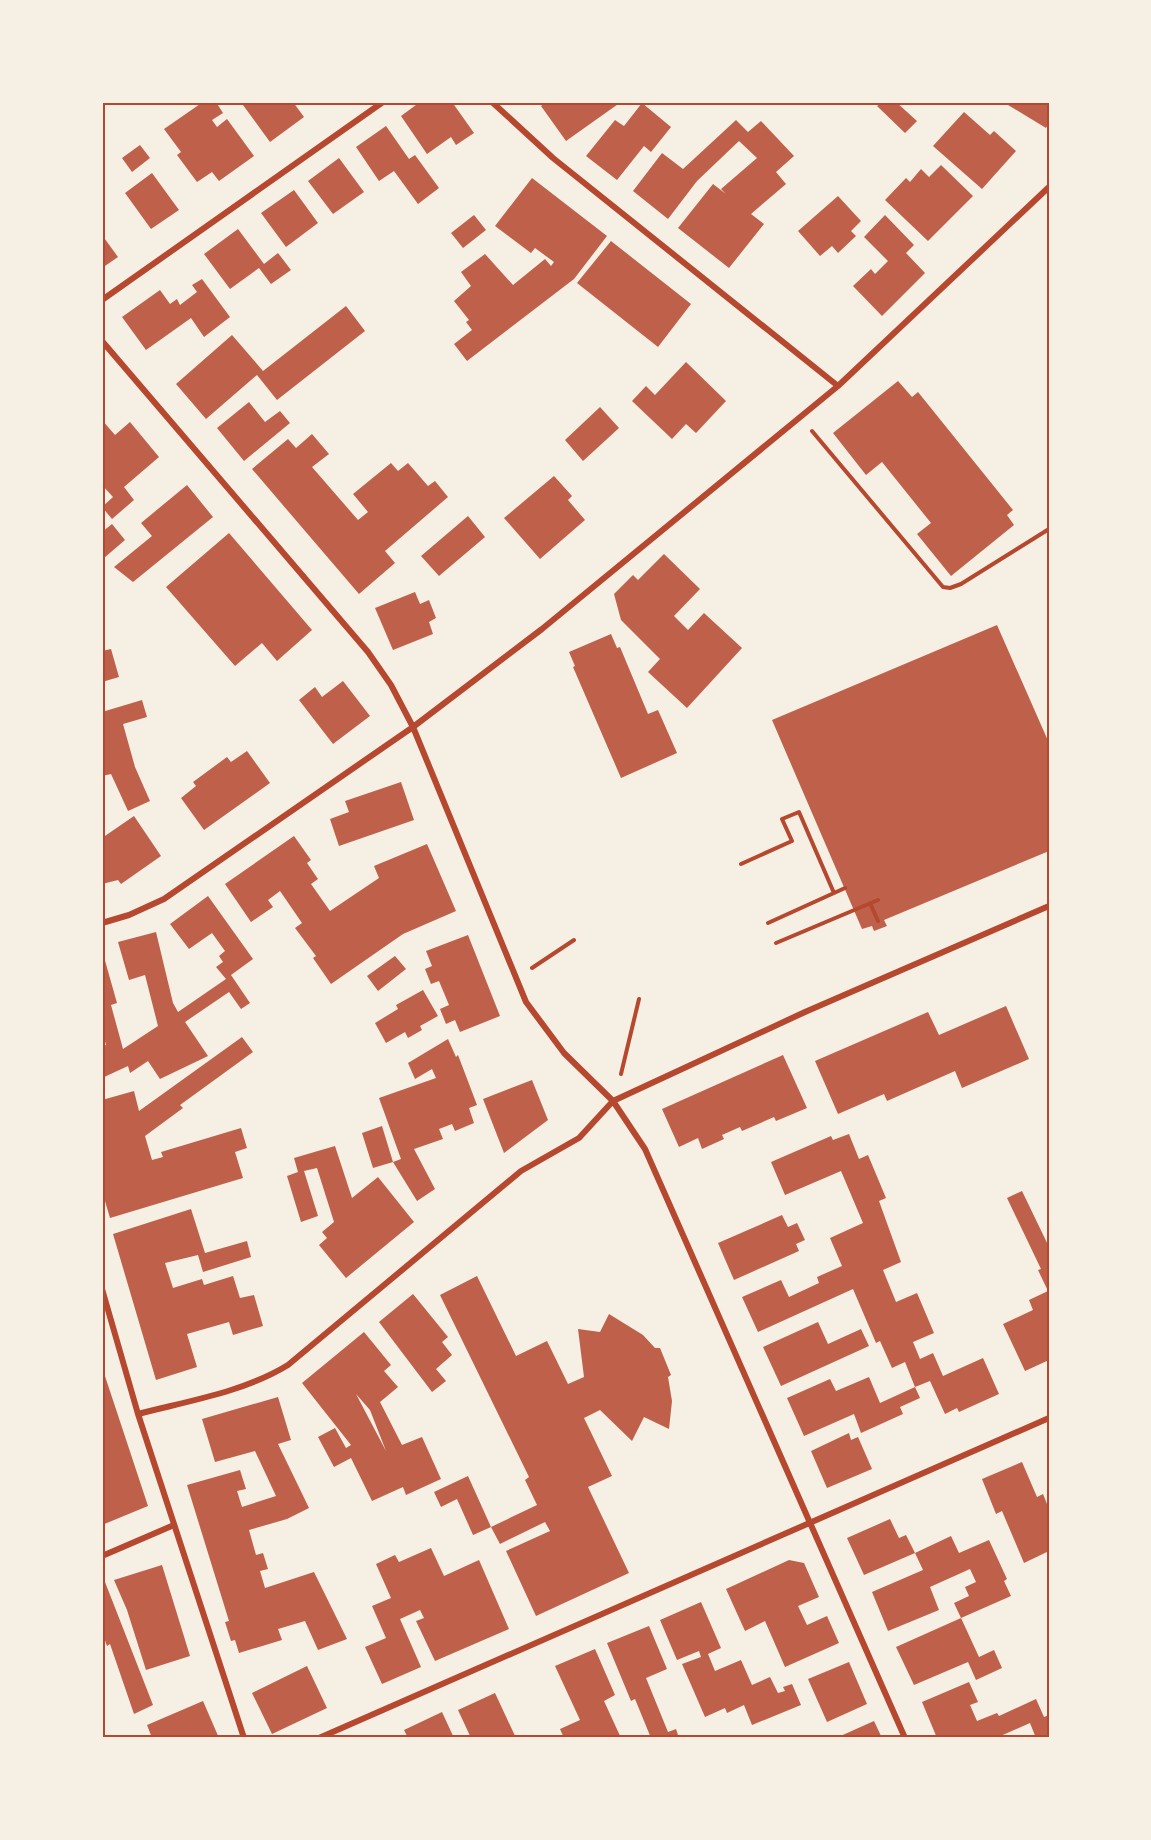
<svg xmlns="http://www.w3.org/2000/svg" width="1151" height="1840" font-family="Rubik,sans-serif">
	<style>
		.building { fill: #bf614a; fill-rule: evenodd }
		.lines { fill: none; stroke-linecap: round; stroke-linejoin: round }
		.path { stroke: #b5482f; stroke-width: 4 }
		.minor { stroke: #b5482f; stroke-width: 6 }
		.neatline { fill: none; stroke: #b5482f; stroke-width: 2 }
	</style>
	<rect width="100%" height="100%" fill="#f6efe4"/>
	<!-- building -->
	<path class="building" d="M203,102H216L223,113L212,120L217,127L227,119L254,156L219,181L212,172L197,182L177,155L181,152L164,129Z
		M246,102H293L304,117L270,142L243,105Z
		M420,102H452L474,133L456,145L451,137L427,154L401,116Z
		M546,102H621L566,141L541,106Z
		M883,102H896L917,121L905,133L877,106Z
		M1003,102H1049V123L1046,128Z
		M642,103L671,127L651,152L644,146L617,180L586,156L615,120L624,126Z
		M964,112L990,135L994,131L1016,151L982,189L933,146Z
		M736,120L748,132L761,121L794,156L776,172L786,184L751,214L764,224L729,268L678,228L713,184L726,194L721,189L757,158L739,141L697,181L668,219L633,191L662,153L683,169Z
		M386,126L409,159L415,155L439,188L418,204L394,171L379,181L356,147Z
		M140,145L150,158L132,172L122,158Z
		M339,158L364,192L333,214L308,181Z
		M941,165L973,196L928,241L885,200L906,178L910,182L921,169L929,177Z
		M152,173L179,210L151,229L125,193Z
		M532,178L607,236L574,279L467,361L454,344L472,330L466,322L469,320L454,301L471,286L461,272L485,254L513,285L545,259L551,266L554,262L535,248L531,253L495,226Z
		M294,190L318,223L286,247L261,213Z
		M838,196L861,221L851,231L856,236L838,253L832,246L820,256L798,231Z
		M474,215L486,230L463,248L451,233Z
		M885,215L914,245L906,253L925,273L882,316L853,286L871,269L875,274L888,261L864,237Z
		M238,229L264,264L278,253L291,270L271,284L259,268L230,289L204,254Z
		M102,235L118,257L102,268Z
		M611,241L691,304L658,347L577,283Z
		M202,279L230,317L204,337L191,318L146,350L122,317L160,290L170,304L177,299L180,305L197,292L192,285Z
		M346,306L365,331L277,400L257,375L206,419L176,384L232,335L263,371Z
		M686,362L726,401L696,433L686,424L672,439L632,401L646,386L655,395Z
		M898,381L912,397L918,392L1013,510L1007,515L1014,525L951,576L917,534L931,523L882,462L866,475L833,433Z
		M249,402L265,422L280,411L290,423L244,461L217,428Z
		M600,407L619,428L583,461L565,440Z
		M102,420L115,435L130,422L159,457L124,487L134,500L112,519L102,507L113,497L102,485Z
		M312,434L329,454L312,467L358,520L368,512L353,494L391,463L398,471L408,463L428,486L435,481L448,497L385,551L395,563L359,594L252,469L288,439L296,448Z
		M554,476L572,496L568,500L585,520L540,559L504,518Z
		M187,485L213,517L133,582L114,567L152,536L141,523Z
		M468,516L485,537L439,576L421,556Z
		M112,524L125,540L104,558L102,532Z
		M229,533L312,630L277,661L262,643L235,666L166,587Z
		M664,554L700,589L674,616L688,630L704,613L742,648L687,708L648,672L660,659L621,620L614,594L633,575L638,580Z
		M415,592L420,604L429,600L436,618L429,622L433,634L393,650L375,608Z
		M997,625L1049,743V851L884,920L887,926L874,931L872,926L862,929L772,720Z
		M611,634L617,648L620,647L648,714L658,710L677,753L621,778L573,667L575,666L569,652Z
		M111,649L119,677L102,682V651Z
		M343,681L370,716L333,744L299,700L315,687L322,697Z
		M142,700L147,717L123,724L135,767L150,801L128,811L111,774L102,776V712Z
		M247,751L270,783L204,830L181,798L196,786L193,782L227,757L231,762Z
		M401,782L414,820L339,846L330,819L349,812L345,801Z
		M134,816L161,856L121,884L118,880L102,884V838Z
		M294,836L311,860L307,863L318,879L311,884L330,911L379,878L374,866L427,844L456,911L403,934L331,984L313,958L316,956L295,928L302,923L280,891L268,900L273,907L251,922L225,884Z
		M208,896L253,959L231,975L250,1003L241,1009L229,992L185,1022L208,1056L160,1079L148,1061L130,1073L128,1066L102,1078V1046L106,1045L102,1030V950L117,1003L111,1005L123,1049L158,1026L145,975L129,980L118,942L156,932L173,1003L178,1012L226,979L216,967L223,962L219,956L225,951L212,933L189,949L170,924Z
		M468,935L500,1016L460,1032L455,1020L446,1024L440,1009L449,1005L439,981L431,984L425,969L432,966L426,951Z
		M395,956L406,969L378,991L367,976Z
		M423,990L438,1016L420,1026L422,1030L408,1038L405,1032L386,1043L375,1023L398,1009L396,1005Z
		M1006,1006L1029,1059L962,1088L955,1071L887,1101L884,1094L838,1114L815,1061L928,1012L939,1035Z
		M242,1037L253,1052L180,1105L183,1108L145,1136L152,1160L163,1157L161,1152L241,1128L247,1148L235,1152L243,1178L110,1218L102,1191V1100L134,1091L139,1111Z
		M448,1039L456,1057L458,1055L477,1105L469,1108L474,1123L455,1131L452,1124L439,1129L443,1139L414,1149L435,1189L417,1201L393,1162L401,1159L379,1098L436,1078L432,1069L415,1079L408,1063Z
		M783,1055L807,1108L776,1121L774,1117L742,1131L740,1127L722,1135L724,1139L702,1149L698,1138L679,1147L662,1109Z
		M532,1080L548,1120L504,1153L483,1099Z
		M382,1126L393,1162L373,1168L362,1133Z
		M849,1134L859,1159L868,1155L886,1198L879,1201L901,1262L883,1270L896,1302L917,1293L934,1333L913,1342L920,1359L933,1353L943,1376L983,1358L999,1394L959,1412L957,1408L945,1414L930,1381L915,1387L920,1398L900,1407L903,1414L861,1433L854,1414L804,1436L787,1398L830,1379L836,1391L869,1377L880,1403L915,1387L905,1362L892,1368L880,1341L876,1343L853,1289L758,1332L742,1297L781,1280L789,1297L819,1283L817,1277L842,1266L830,1238L863,1223L841,1171L785,1195L771,1162L831,1136L833,1140Z
		M335,1146L352,1198L378,1177L414,1222L346,1278L319,1245L327,1238L322,1232L334,1222L317,1168L304,1171L318,1216L301,1222L287,1176L298,1172L294,1158Z
		M1022,1191L1049,1247V1360L1025,1371L1003,1324L1033,1310L1029,1300L1048,1291L1038,1270L1041,1269L1007,1198Z
		M191,1209L205,1253L247,1241L251,1257L203,1272L198,1255L165,1263L173,1288L202,1279L204,1285L233,1276L240,1298L254,1295L263,1326L233,1335L229,1322L187,1334L197,1367L156,1380L113,1234Z
		M782,1215L788,1227L797,1223L805,1240L796,1244L799,1251L734,1280L718,1243Z
		M477,1276L516,1356L547,1341L568,1384L584,1377L578,1329L600,1332L609,1314L643,1335L655,1348H660L671,1375L668,1377L672,1401L669,1429L644,1417L632,1441L600,1410L584,1418L612,1476L588,1487L629,1573L536,1616L506,1551L550,1531L545,1522L500,1544L491,1527L537,1505L525,1480L529,1477L440,1295Z
		M413,1294L448,1337L442,1342L452,1355L436,1369L446,1381L432,1392L379,1322Z
		M818,1322L828,1344L861,1329L869,1346L781,1386L763,1347Z
		M364,1332L391,1365L384,1371L398,1387L380,1402L402,1445L422,1437L441,1479L406,1495L403,1487L372,1501L351,1458L334,1467L318,1437L335,1428L346,1448L351,1445L302,1383ZM356,1394L370,1410L386,1451Z
		M102,1367L148,1506L102,1525Z
		M278,1397L291,1440L278,1444L309,1508L287,1519L249,1530L256,1555L263,1553L268,1569L260,1571L265,1588L314,1572L347,1639L318,1650L305,1621L278,1629L282,1640L239,1653L235,1640L231,1641L225,1622L229,1621L187,1485L240,1470L246,1489L237,1491L242,1507L276,1496L255,1451L215,1462L202,1419Z
		M849,1433L851,1440L858,1437L872,1469L827,1488L811,1451Z
		M1022,1462L1037,1497L1043,1494L1049,1509V1551L1024,1563L1002,1511L996,1514L982,1479Z
		M468,1476L491,1527L473,1535L457,1499L441,1507L434,1492Z
		M890,1519L899,1538L906,1535L915,1553L951,1536L959,1553L989,1540L1007,1579L1004,1581L1011,1596L961,1618L954,1603L969,1596L965,1587L976,1582L970,1569L930,1587L939,1610L888,1631L872,1592L923,1570L915,1553L864,1575L847,1538Z
		M431,1548L444,1576L479,1560L509,1629L435,1661L416,1621L424,1618L420,1610L400,1619L421,1667L382,1684L365,1647L386,1638L372,1606L391,1598L376,1564L395,1555L399,1562Z
		M789,1560L804,1563L819,1597L798,1606L807,1625L827,1616L839,1643L785,1667L765,1621L745,1631L726,1589Z
		M162,1565L190,1656L146,1670L127,1610L114,1580Z
		M105,1582L153,1705L134,1714L110,1644L107,1646L102,1632V1583Z
		M701,1602L721,1648L708,1654L715,1671L741,1660L752,1685L770,1677L778,1693L785,1691L783,1687L792,1684L801,1705L752,1725L744,1705L727,1713L725,1708L705,1717L682,1664L701,1657L699,1651L677,1660L660,1620Z
		M961,1618L979,1657L994,1650L1002,1668L976,1680L968,1662L914,1685L896,1647Z
		M649,1626L667,1669L646,1678L668,1732L676,1729L679,1738H651L635,1699L631,1701L607,1643Z
		M595,1649L615,1695L604,1701L621,1738H564L560,1729L580,1720L555,1666Z
		M849,1662L867,1704L827,1722L808,1679Z
		M307,1666L327,1708L272,1734L252,1693Z
		M969,1682L978,1702L970,1705L977,1721L997,1713L999,1716L1036,1699L1044,1717L1049,1715V1738H1036L1030,1723L996,1738H937L922,1702Z
		M495,1693L516,1738H471L458,1710Z
		M203,1701L219,1738H152L147,1725Z
		M442,1712L454,1738H408L404,1730Z
		M874,1721L882,1738H836Z"/>
	<g class="lines">
		<!-- path -->
		<path class="path" d="M812,431L943,587L950,588L961,584L1049,529
			M741,864L792,841L782,819L799,812L834,893
			M870,903L878,921
			M768,923L845,888
			M776,943L878,900
			M532,968L574,940
			M621,1074L639,999"/>
		<!-- minor -->
		<path class="minor" d="M492,102L553,158L838,386
			M102,300L383,102
			M102,341L368,652L391,685L413,727L526,1002L564,1053L613,1101L645,1149L905,1738
			M102,923L129,915L164,899L413,727L542,629L838,386L1049,187
			M102,1289L138,1414L244,1738
			M138,1414C188,1401 244,1392 288,1365L521,1171L579,1138L613,1101L805,1012L1049,906
			M102,1556L174,1525
			M319,1738L1049,1418"/>
	</g>
	<!-- border -->
	<rect width="1151" height="1840" fill="none" stroke="#f6efe4" stroke-width="207"/>
	<rect x="104" y="104" width="944" height="1632" class="neatline"/>
</svg>
